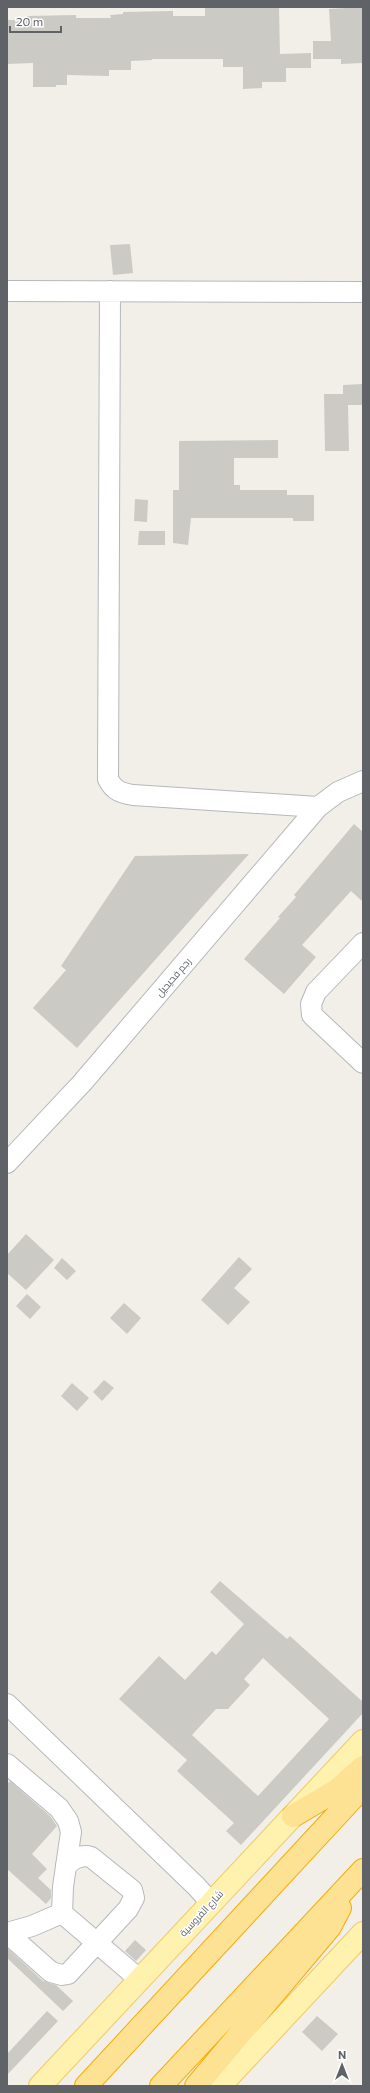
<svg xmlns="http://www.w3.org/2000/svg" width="370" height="2093" font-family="Commissioner,Cairo,sans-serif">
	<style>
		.building { fill: #cccac5; fill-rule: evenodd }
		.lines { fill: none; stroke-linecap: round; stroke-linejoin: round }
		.minor-casing { stroke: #b5b8bc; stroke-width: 22 }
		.major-casing { stroke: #f2c960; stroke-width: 24 }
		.highway-casing { stroke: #f9ab00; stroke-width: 24 }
		.minor { stroke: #fff; stroke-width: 20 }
		.major { stroke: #fff2af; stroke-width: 22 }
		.highway { stroke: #fde293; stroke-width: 22 }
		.labels { text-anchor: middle; stroke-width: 3; stroke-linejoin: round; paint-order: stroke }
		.street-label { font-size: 10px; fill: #5f6368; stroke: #fff }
	</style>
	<rect width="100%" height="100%" fill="#f1efe8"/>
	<!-- building -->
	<path class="building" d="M279,7L280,54L311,53V68H286V82H262V88L243,89V67H223V59H152V60L131,61V70H109V76L67,75V85H56V87H33V63L7,64V20H27V16L76,15V18H111L110,15L123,14V12L173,11V16H205V8Z
		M363,7V63L341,64V59H313V41H331L329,9Z
		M130,244L133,273L113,275L110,245Z
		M363,384V405H348L349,451H325L324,394H343V385Z
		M278,440V458H234V485H240V490H287V495H314V521H293V518H191L188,545L173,543V490H179V441Z
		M135,499L148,500L147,522L134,521Z
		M139,531H165V545H138Z
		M354,824L363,832V902L351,891L302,945L316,957L284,994L244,959L280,918L278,917L296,897L294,895Z
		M249,854L77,1048L33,1008L66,970L61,966L135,856Z
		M26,1234L54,1260L26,1290L7,1273V1255Z
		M239,1257L252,1269L234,1288L250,1302L228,1325L201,1300Z
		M62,1258L76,1271L67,1280L54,1268Z
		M27,1294L41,1307L30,1319L16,1306Z
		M124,1303L141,1318L127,1334L110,1318Z
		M104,1380L114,1388L102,1401L93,1392Z
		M72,1383L89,1398L77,1411L61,1396Z
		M220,1581L287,1639L290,1636L363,1702V1713L241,1845L226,1831L234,1823L177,1771L187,1760L119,1699L159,1656L185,1680L212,1651L216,1655L244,1624L210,1592ZM263,1658L329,1719L258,1796L192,1735L216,1709H228L250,1685L244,1679Z
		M10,1781L50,1816L57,1826L32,1854L47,1869L38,1878L51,1890V1898L46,1904L7,1869V1784Z
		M135,1940L146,1950L136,1961L125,1951Z
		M7,1948L43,1981L56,1985L73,2001L63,2011L7,1958Z
		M47,2011L58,2021L7,2075V2054Z
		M317,2016L338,2034L322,2051L302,2032Z"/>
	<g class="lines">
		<!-- minor casing -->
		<g class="minor-casing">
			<path id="minor" d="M7,291L363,292
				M110,291L108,779C114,791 121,793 133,795L318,807
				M363,943L316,992L311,1004L312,1015L363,1063
				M7,1163L82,1083L318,807L338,792L363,781
				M7,1704L197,1887L211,1903
				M7,1764L59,1808L68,1821L71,1832L63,1887L62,1913L139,1979
				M7,1933L51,1972L62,1975L68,1974L128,1909L134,1898L132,1890L91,1857C81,1854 74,1859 66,1865
				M7,1933L32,1926L62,1913"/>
		</g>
		<!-- major casing -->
		<g class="major-casing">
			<path id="major" d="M40,2086L363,1741
				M220,2086L363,1933"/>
		</g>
		<!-- highway casing -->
		<g class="highway-casing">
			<path id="highway" d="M293,1816L337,1790L363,1767
				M86,2086L363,1787
				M161,2086L363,1870
				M196,2086L330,1927L340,1908"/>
		</g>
		<!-- minor -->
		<use href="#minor" class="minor"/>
		<!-- major -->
		<use href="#major" class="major"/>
		<!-- highway -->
		<use href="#highway" class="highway"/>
	</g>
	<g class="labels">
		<!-- street labels -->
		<g class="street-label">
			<text transform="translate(173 977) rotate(-49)" y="4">رجم فحيحيل</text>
			<text transform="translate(201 1913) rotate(-47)" y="4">شارع الفروسية</text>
		</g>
	</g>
	<!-- border -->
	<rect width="370" height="2093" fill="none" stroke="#5f6368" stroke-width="16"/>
	<!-- north arrow -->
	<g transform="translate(342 2065)" stroke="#ffffff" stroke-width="3" paint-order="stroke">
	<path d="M0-3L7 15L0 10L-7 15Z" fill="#5f6368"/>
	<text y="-6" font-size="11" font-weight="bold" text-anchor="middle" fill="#5f6368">N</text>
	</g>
	<!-- scale -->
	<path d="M10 26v6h51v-6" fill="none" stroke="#5f6368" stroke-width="2"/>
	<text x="16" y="26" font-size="12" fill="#5f6368" stroke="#ffffff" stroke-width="3" paint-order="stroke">20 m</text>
</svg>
